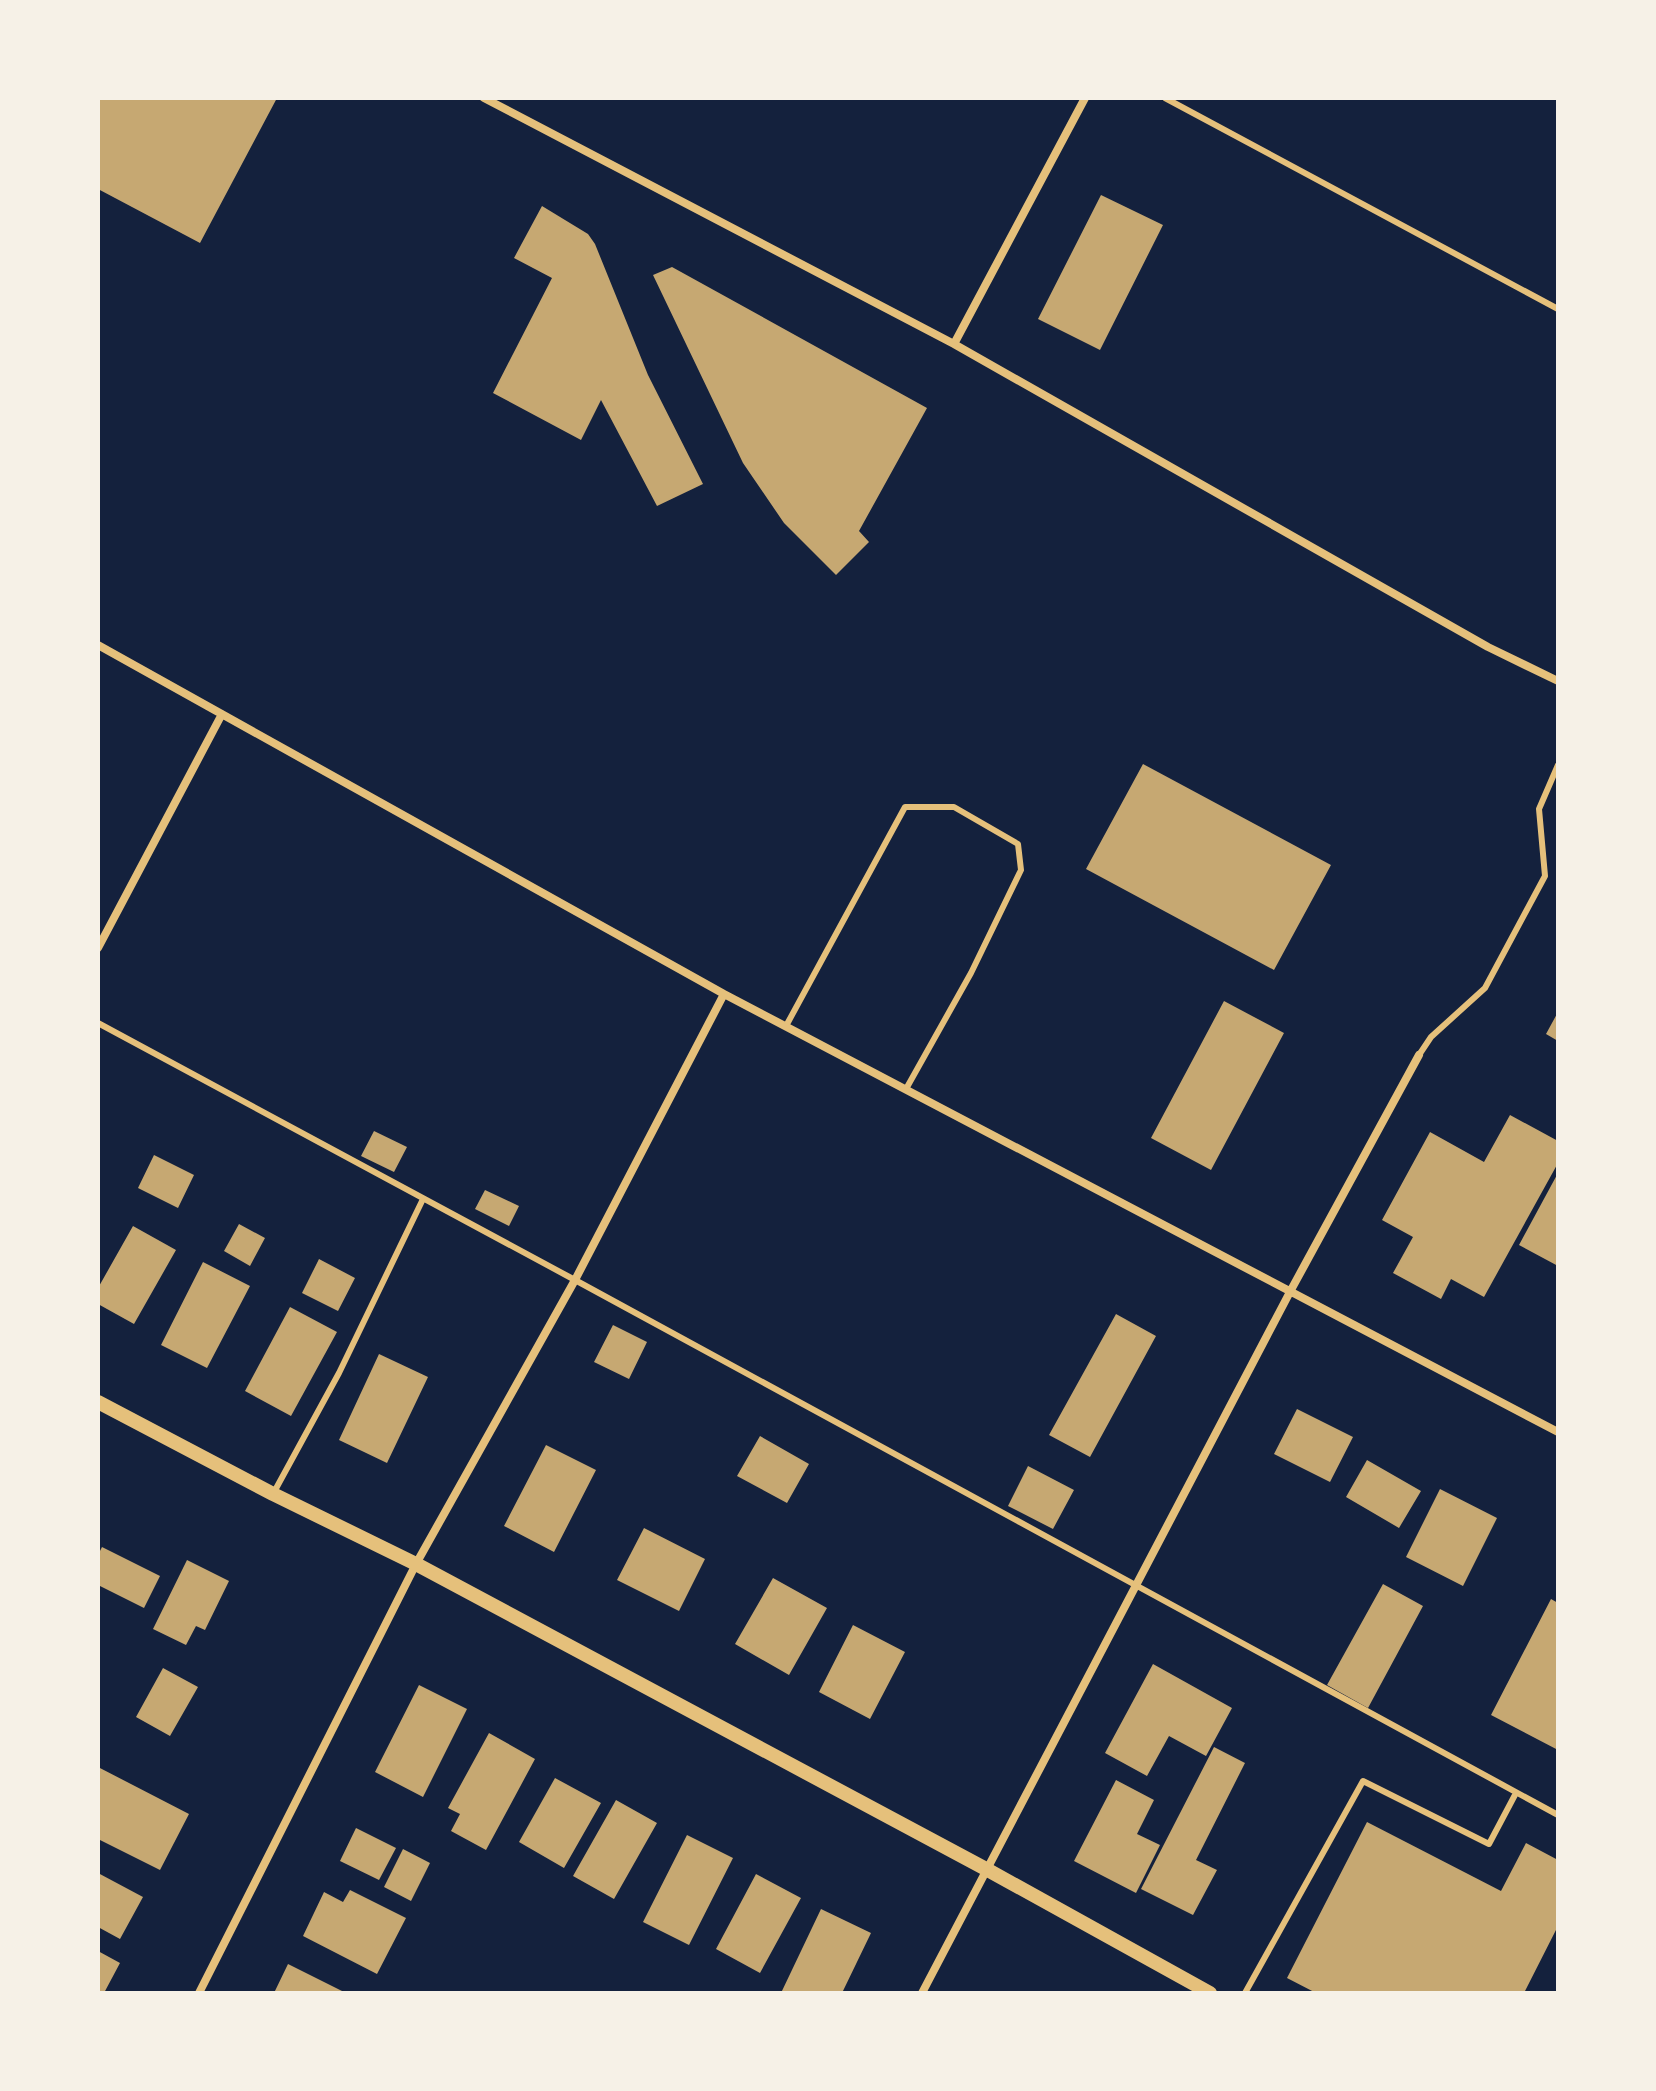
<svg xmlns="http://www.w3.org/2000/svg" width="1656" height="2091" font-family="'Golos Text',sans-serif">
	<style>
		.building { fill: #c6a872 }
		.lines { fill: none; stroke-linecap: round; stroke-linejoin: round }
		.service { stroke: #e5c07b; stroke-width: 6 }
		.minor { stroke: #e5c07b; stroke-width: 8 }
		.tertiary { stroke: #e5c07b; stroke-width: 14 }
	</style>
	<rect width="100%" height="100%" fill="#14213d"/>
	<!-- building -->
	<path class="building" d="M98,98H277L200,243L98,189Z
		M1101,195L1163,225L1100,350L1038,319Z
		M542,206L588,234L595,244L648,375L703,484L657,506L601,400L581,440L493,393L552,278L514,258Z
		M672,267L927,408L859,531L869,542L836,575L784,523L743,463L653,275Z
		M1143,764L1331,865L1274,970L1086,869Z
		M1224,1001L1284,1033L1211,1170L1151,1138Z
		M1558,1012V1041L1546,1034Z
		M1510,1115L1558,1141V1163L1484,1297L1451,1279L1441,1299L1393,1273L1413,1237L1382,1220L1430,1132L1484,1162Z
		M374,1131L407,1147L394,1172L361,1156Z
		M154,1155L194,1175L178,1208L138,1188Z
		M1558,1173V1266L1519,1245Z
		M485,1190L519,1206L509,1226L475,1209Z
		M239,1224L265,1238L250,1266L224,1251Z
		M133,1226L176,1250L134,1324L98,1304V1288Z
		M319,1259L355,1278L338,1311L302,1293Z
		M203,1262L250,1286L207,1368L161,1345Z
		M290,1307L337,1332L291,1416L245,1391Z
		M1116,1314L1156,1336L1090,1457L1049,1435Z
		M613,1325L647,1342L629,1379L594,1362Z
		M379,1354L428,1377L387,1463L339,1440Z
		M1297,1409L1353,1437L1330,1482L1274,1454Z
		M760,1436L809,1464L787,1503L737,1476Z
		M546,1445L596,1470L554,1552L504,1526Z
		M1367,1460L1421,1491L1399,1528L1346,1497Z
		M1028,1466L1074,1490L1053,1529L1008,1506Z
		M1440,1489L1497,1518L1463,1586L1406,1557Z
		M644,1528L705,1559L679,1611L617,1580Z
		M102,1547L160,1576L144,1608L98,1585V1555Z
		M187,1560L229,1581L205,1630L196,1626L186,1645L153,1629Z
		M773,1578L827,1608L789,1675L735,1644Z
		M1383,1584L1423,1606L1368,1708L1327,1685Z
		M1551,1599L1558,1603V1750L1491,1715Z
		M853,1625L905,1652L870,1719L819,1692Z
		M1153,1664L1232,1708L1206,1756L1169,1736L1147,1776L1105,1753Z
		M163,1668L198,1687L170,1736L136,1717Z
		M419,1685L467,1709L423,1797L375,1772Z
		M489,1733L535,1759L486,1850L451,1831L460,1814L448,1808Z
		M1214,1747L1245,1763L1196,1860L1217,1870L1193,1915L1141,1889Z
		M98,1767L189,1814L160,1870L98,1839Z
		M555,1778L601,1803L564,1868L519,1842Z
		M1116,1780L1154,1800L1137,1834L1160,1845L1136,1893L1074,1861Z
		M616,1800L657,1823L614,1899L573,1876Z
		M1367,1822L1501,1891L1526,1843L1558,1860V1926L1524,1993H1316L1287,1978Z
		M356,1828L396,1848L379,1880L340,1861Z
		M687,1835L733,1858L689,1945L643,1922Z
		M403,1849L430,1863L411,1901L384,1887Z
		M98,1873L143,1897L120,1939L98,1927Z
		M756,1874L801,1898L760,1973L716,1949Z
		M350,1890L406,1918L377,1974L303,1936L324,1892L343,1902Z
		M821,1909L871,1933L842,1993H781Z
		M98,1951L120,1963L104,1993H98Z
		M288,1964L346,1993H274Z"/>
	<g class="lines">
		<!-- service -->
		<path class="service" d="M1165,98L1558,309
			M98,1023L575,1280L1558,1815
			M786,1026L905,807H954L1018,844L1021,870L971,973L906,1089
			M1419,1055L1431,1037L1485,988L1545,876L1539,809L1558,765
			M273,1494L339,1373L423,1199
			M1245,1993L1363,1781L1489,1844L1516,1793"/>
		<!-- minor -->
		<path class="minor" d="M484,98L954,344L1488,647L1558,681
			M954,344L1085,98
			M98,645L724,994L1558,1432
			M98,948L222,714
			M199,1993L416,1564L575,1280L724,994
			M922,1993L1291,1290L1419,1055"/>
		<!-- tertiary -->
		<path class="tertiary" d="M98,1402L273,1494L416,1564L986,1869L1210,1993"/>
	</g>
	<!-- border -->
	<rect width="1656" height="2091" fill="none" stroke="#f6f1e7" stroke-width="200"/>
</svg>
